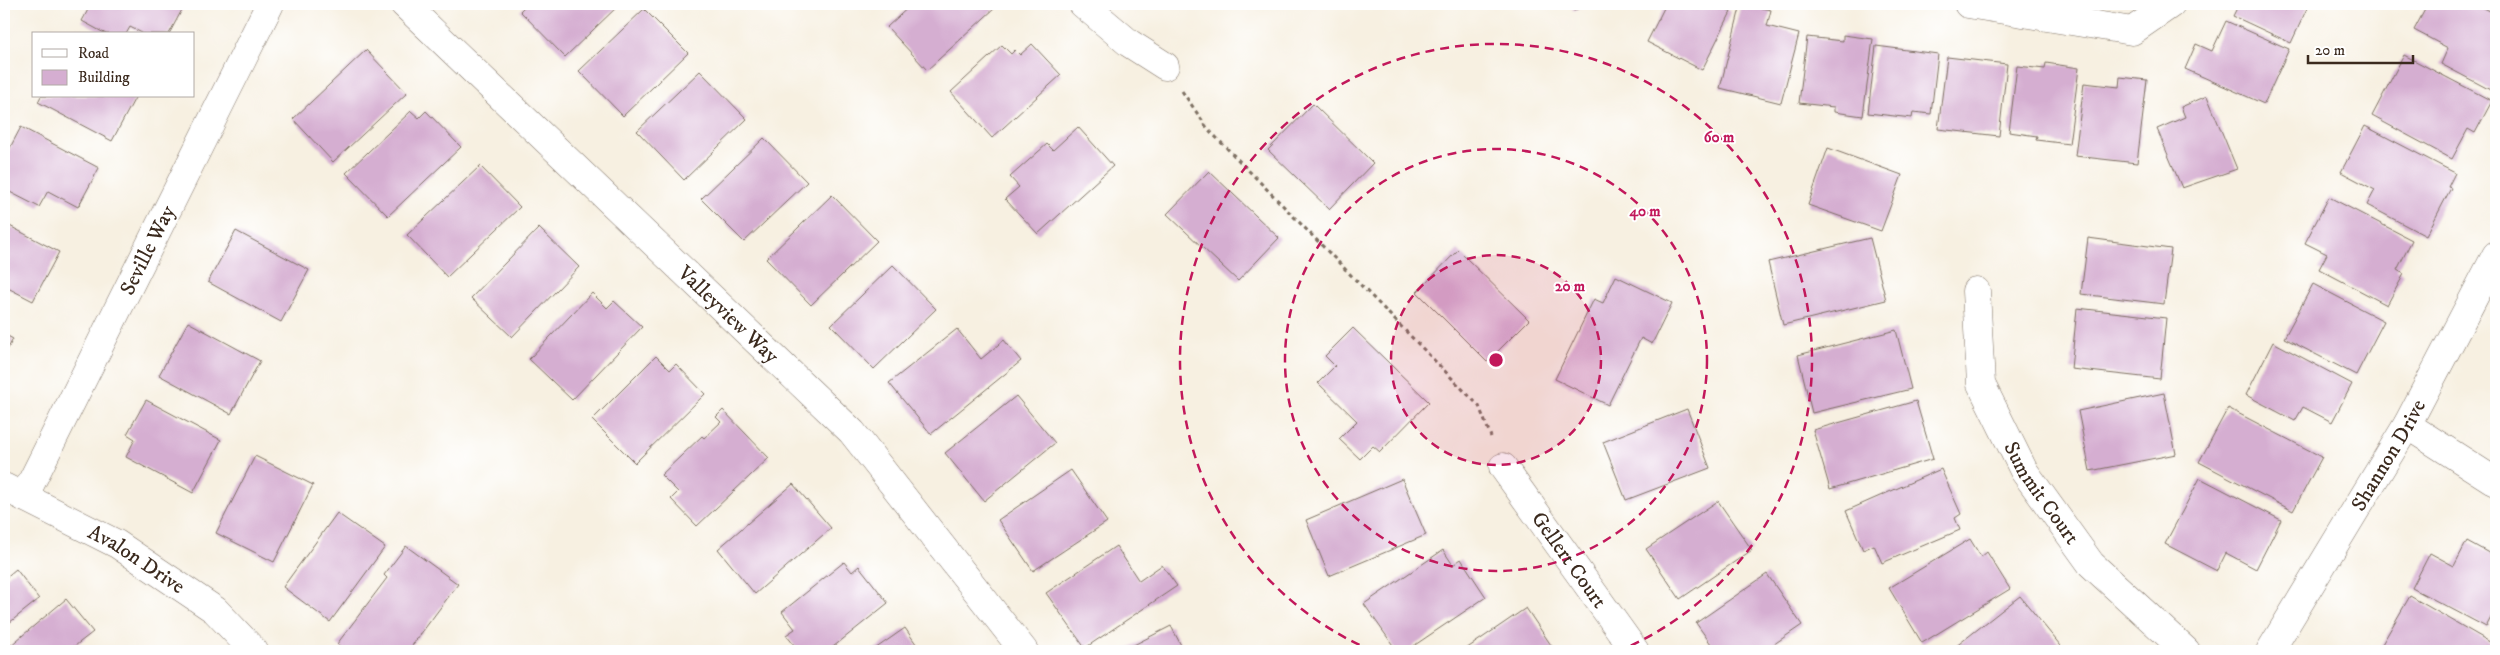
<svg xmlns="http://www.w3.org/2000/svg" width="2500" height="655" font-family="'IM FELL DW Pica',serif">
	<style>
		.building { fill: #d5aed1 }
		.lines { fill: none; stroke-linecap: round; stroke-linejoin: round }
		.minor-casing { stroke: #7d6f62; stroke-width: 29 }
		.path { stroke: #7d6f62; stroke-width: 3; stroke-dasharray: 4 4; stroke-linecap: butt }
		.minor { stroke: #fff; stroke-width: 28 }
		.ring { fill: none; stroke: #c2185b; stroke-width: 2.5; stroke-dasharray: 9 6 }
		.labels { text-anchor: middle; stroke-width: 4; stroke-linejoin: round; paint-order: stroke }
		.street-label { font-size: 21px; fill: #3b2a1e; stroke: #fff }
		.centre { fill: #c2185b; stroke: #fff; stroke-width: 2.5 }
		.ring-label { font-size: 15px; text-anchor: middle; font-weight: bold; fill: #c2185b; stroke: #fff; stroke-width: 4; stroke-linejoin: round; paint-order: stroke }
	</style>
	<rect width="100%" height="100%" fill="#fff"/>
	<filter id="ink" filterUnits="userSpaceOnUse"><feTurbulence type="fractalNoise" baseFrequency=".02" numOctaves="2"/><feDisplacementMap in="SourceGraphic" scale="10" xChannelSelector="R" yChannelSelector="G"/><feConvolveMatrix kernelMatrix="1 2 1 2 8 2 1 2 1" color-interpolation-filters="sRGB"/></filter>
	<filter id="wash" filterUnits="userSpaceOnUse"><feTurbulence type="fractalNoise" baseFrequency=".0096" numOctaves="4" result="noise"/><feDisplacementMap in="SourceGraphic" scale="20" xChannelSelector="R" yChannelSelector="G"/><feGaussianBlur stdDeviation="1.12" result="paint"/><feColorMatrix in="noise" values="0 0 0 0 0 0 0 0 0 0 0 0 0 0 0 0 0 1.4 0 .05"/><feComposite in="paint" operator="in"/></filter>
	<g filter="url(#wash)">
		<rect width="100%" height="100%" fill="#f7f0e1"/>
		<g id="blocks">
			<!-- building -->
			<path class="building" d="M91,4H179L184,6L169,34H144L130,27L126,34H106L82,21Z
				M527,4H620L565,57L520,11Z
				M912,4H991L995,8L927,70L887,27Z
				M1570,4H1585L1574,11Z
				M1666,4H1716L1731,12L1702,70L1647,42Z
				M1741,4L1771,10L1767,26L1799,34L1781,103L1720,88Z
				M2239,4H2309L2291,43L2233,16Z
				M2428,4H2476L2496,14V93L2441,64L2448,48L2414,30Z
				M644,9L688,53L623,116L579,71Z
				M2226,21L2289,49L2264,104L2185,69L2196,44L2212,51Z
				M1843,35L1873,39L1863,116L1834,112V107L1799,103L1807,37L1843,41Z
				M1032,44L1061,75L992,138L951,92L1002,45L1011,54L1015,50L1020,55Z
				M1876,46L1938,54L1931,114L1913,112L1912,118L1868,113Z
				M366,50L407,93L333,162L293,119Z
				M2404,55L2492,101L2475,133L2468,129L2452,159L2372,116Z
				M1947,57L2007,64L1999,136L1938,129Z
				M2046,63L2079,68L2069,144L2036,140L2037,136L2009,132L2017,66L2045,69Z
				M700,71L747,119L684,180L637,131Z
				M2120,77L2147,80L2137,163L2075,156L2084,83L2119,87Z
				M41,96H136L112,141L38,102Z
				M2207,96L2237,169L2182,188L2157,129L2185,117L2181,107Z
				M1313,104L1373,163L1329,209L1268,150Z
				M411,111L419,118L426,111L461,147L388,216L346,173Z
				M2365,126L2455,173L2448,187L2451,188L2426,236L2367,205L2375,190L2341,172Z
				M21,127L99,168L78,207L48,191L39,207L4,189V159Z
				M1078,127L1113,166L1038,234L1005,199L1019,187L1010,177L1047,144L1053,150Z
				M764,138L807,182L744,242L701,199Z
				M1828,148L1902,175L1881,231L1808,205Z
				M480,166L520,207L447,277L407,235Z
				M1209,171L1279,238L1238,281L1167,214Z
				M832,195L877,241L811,305L766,259Z
				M2329,197L2412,240L2397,270L2404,274L2387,305L2319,269L2327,254L2305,243Z
				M4,223L59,252L33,301L4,286Z
				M539,228L579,267L512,337L471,298Z
				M236,231L309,270L281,322L208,282Z
				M1870,238L1886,300L1783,325L1768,262Z
				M2088,238L2171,249L2164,304L2081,294Z
				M1458,250L1529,320L1487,362L1417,292Z
				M893,265L936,309L874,369L831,325Z
				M1616,276L1672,303L1652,344L1641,338L1608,405L1555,379L1594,299L1603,303Z
				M2313,284L2384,321L2356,375L2284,338Z
				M592,293L607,308L614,301L642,327L572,400L529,359Z
				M2077,308L2166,318L2160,379L2071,369Z
				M188,322L260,361L231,414L159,375Z
				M1353,328L1429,402L1380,452L1373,446L1360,459L1339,439L1357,421L1318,383L1335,366L1325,356Z
				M957,329L981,359L1004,340L1021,361L931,434L889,383Z
				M1896,330L1911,389L1812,413L1798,355Z
				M4,334L13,339L4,356Z
				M2273,342L2352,384L2332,422L2303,407L2295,421L2246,395Z
				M656,356L670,370L676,364L705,394L635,463L592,420Z
				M2164,393L2176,454L2090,471L2078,411Z
				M1016,396L1055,443L984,501L945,453Z
				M146,400L221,440L193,493L126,457L135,439L127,434Z
				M1916,401L1933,459L1830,489L1813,430Z
				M2228,408L2322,457L2293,511L2199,462Z
				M1687,409L1710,468L1626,500L1603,442Z
				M723,410L769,458L697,526L671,499L678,492L661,475L702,436L704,438L721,422L716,417Z
				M255,456L313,485L274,562L216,533Z
				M1941,469L1961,514L1955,518L1960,530L1882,563L1874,545L1863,550L1846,511Z
				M1071,470L1107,522L1033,571L998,520Z
				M2200,478L2281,520L2256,569L2226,553L2217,571L2165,544Z
				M1402,479L1426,535L1329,576L1306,520Z
				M793,484L831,528L755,594L718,549Z
				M1718,501L1752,550L1680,599L1646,549Z
				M337,513L385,547L330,622L283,587Z
				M1970,539L1981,557L1987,552L2010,589L1922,643L1889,588Z
				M2467,541L2496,557V608L2486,627L2412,588L2430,553L2454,566Z
				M406,546L458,584L408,651H346L337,644L387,578L384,575Z
				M1116,546L1139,581L1162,565L1177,586L1085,648L1046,593Z
				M1443,550L1453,565L1461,559L1486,597L1406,651H1397L1364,604Z
				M844,562L852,572L859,566L888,603L828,651H799L786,635L795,629L782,612Z
				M16,569L39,599L4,627V579Z
				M1767,574L1802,625L1764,651H1716L1696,623Z
				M2020,596L2065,651H1950Z
				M2410,596L2495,645L2492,651H2378Z
				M66,599L93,632L71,649L73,651H4Z
				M1526,608L1555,651H1463Z
				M1171,626L1184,651H1122Z
				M905,628L921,651H872Z"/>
		</g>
	</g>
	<g filter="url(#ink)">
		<use href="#blocks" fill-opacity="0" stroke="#7d6f62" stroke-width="1"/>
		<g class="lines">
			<!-- minor casing -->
			<g class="minor-casing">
				<g id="minor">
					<path id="s1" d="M404,4L852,432L1024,651"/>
					<path d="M1083,4L1129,43L1165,66"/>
					<path d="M1968,4L2132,31L2171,4"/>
					<path id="s2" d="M1976,291L1981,384L2024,471L2091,564L2186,651"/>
					<path d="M2407,425L2496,482"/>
					<path id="s3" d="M1503,467L1635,651"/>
					<path id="s4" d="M4,487L117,544L215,610L254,651"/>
					<path id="s5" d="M24,497L270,4"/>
					<path id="s6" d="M2270,651L2407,425L2496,255"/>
				</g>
			</g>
			<!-- path -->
			<path class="path" d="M1182,91L1208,129L1479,406L1491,437"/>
			<!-- minor -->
			<use href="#minor" class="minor"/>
		</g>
	</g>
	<!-- distance rings -->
	<circle cx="1496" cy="360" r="105" fill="#c2185b" fill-opacity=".12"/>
	<g class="ring">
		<circle cx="1496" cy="360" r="105"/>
		<circle cx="1496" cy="360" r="211"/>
		<path d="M1373 651A316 316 0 1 1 1619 651"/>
	</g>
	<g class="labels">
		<!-- street labels -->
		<g class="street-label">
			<text dy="7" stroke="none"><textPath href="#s5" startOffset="276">Seville Way</textPath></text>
			<text dy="7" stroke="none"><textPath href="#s1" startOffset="449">Valleyview Way</textPath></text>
			<text dy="7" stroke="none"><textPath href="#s6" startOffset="229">Shannon Drive</textPath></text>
			<text dy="7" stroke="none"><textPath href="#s2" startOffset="218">Summit Court</textPath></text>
			<text dy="7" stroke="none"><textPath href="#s3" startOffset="114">Gellert Court</textPath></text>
			<text dy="7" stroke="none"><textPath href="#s4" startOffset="151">Avalon Drive</textPath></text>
		</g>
	</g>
	<circle cx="1496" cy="360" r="8" class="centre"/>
	<g class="ring-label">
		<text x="1719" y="142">60 m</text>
		<text x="1645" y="216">40 m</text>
		<text x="1570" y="291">20 m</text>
	</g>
	<!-- margin -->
	<rect width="2500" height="655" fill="none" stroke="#fff" stroke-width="20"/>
	<!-- legend -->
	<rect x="32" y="32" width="162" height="65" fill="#ffffff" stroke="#b1aaa5"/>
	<rect x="42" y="49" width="25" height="8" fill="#ffffff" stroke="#b1aaa5"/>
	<text x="78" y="58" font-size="15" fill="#3b2a1e">Road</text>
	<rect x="42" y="70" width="25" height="15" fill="#d5aed1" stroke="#b1aaa5"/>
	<text x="78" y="82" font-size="15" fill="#3b2a1e">Building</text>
	<!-- scale -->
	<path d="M2308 55v8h105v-8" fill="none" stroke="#3b2a1e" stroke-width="2.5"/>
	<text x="2315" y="55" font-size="15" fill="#3b2a1e" stroke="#ffffff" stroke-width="4" paint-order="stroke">20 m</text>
</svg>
